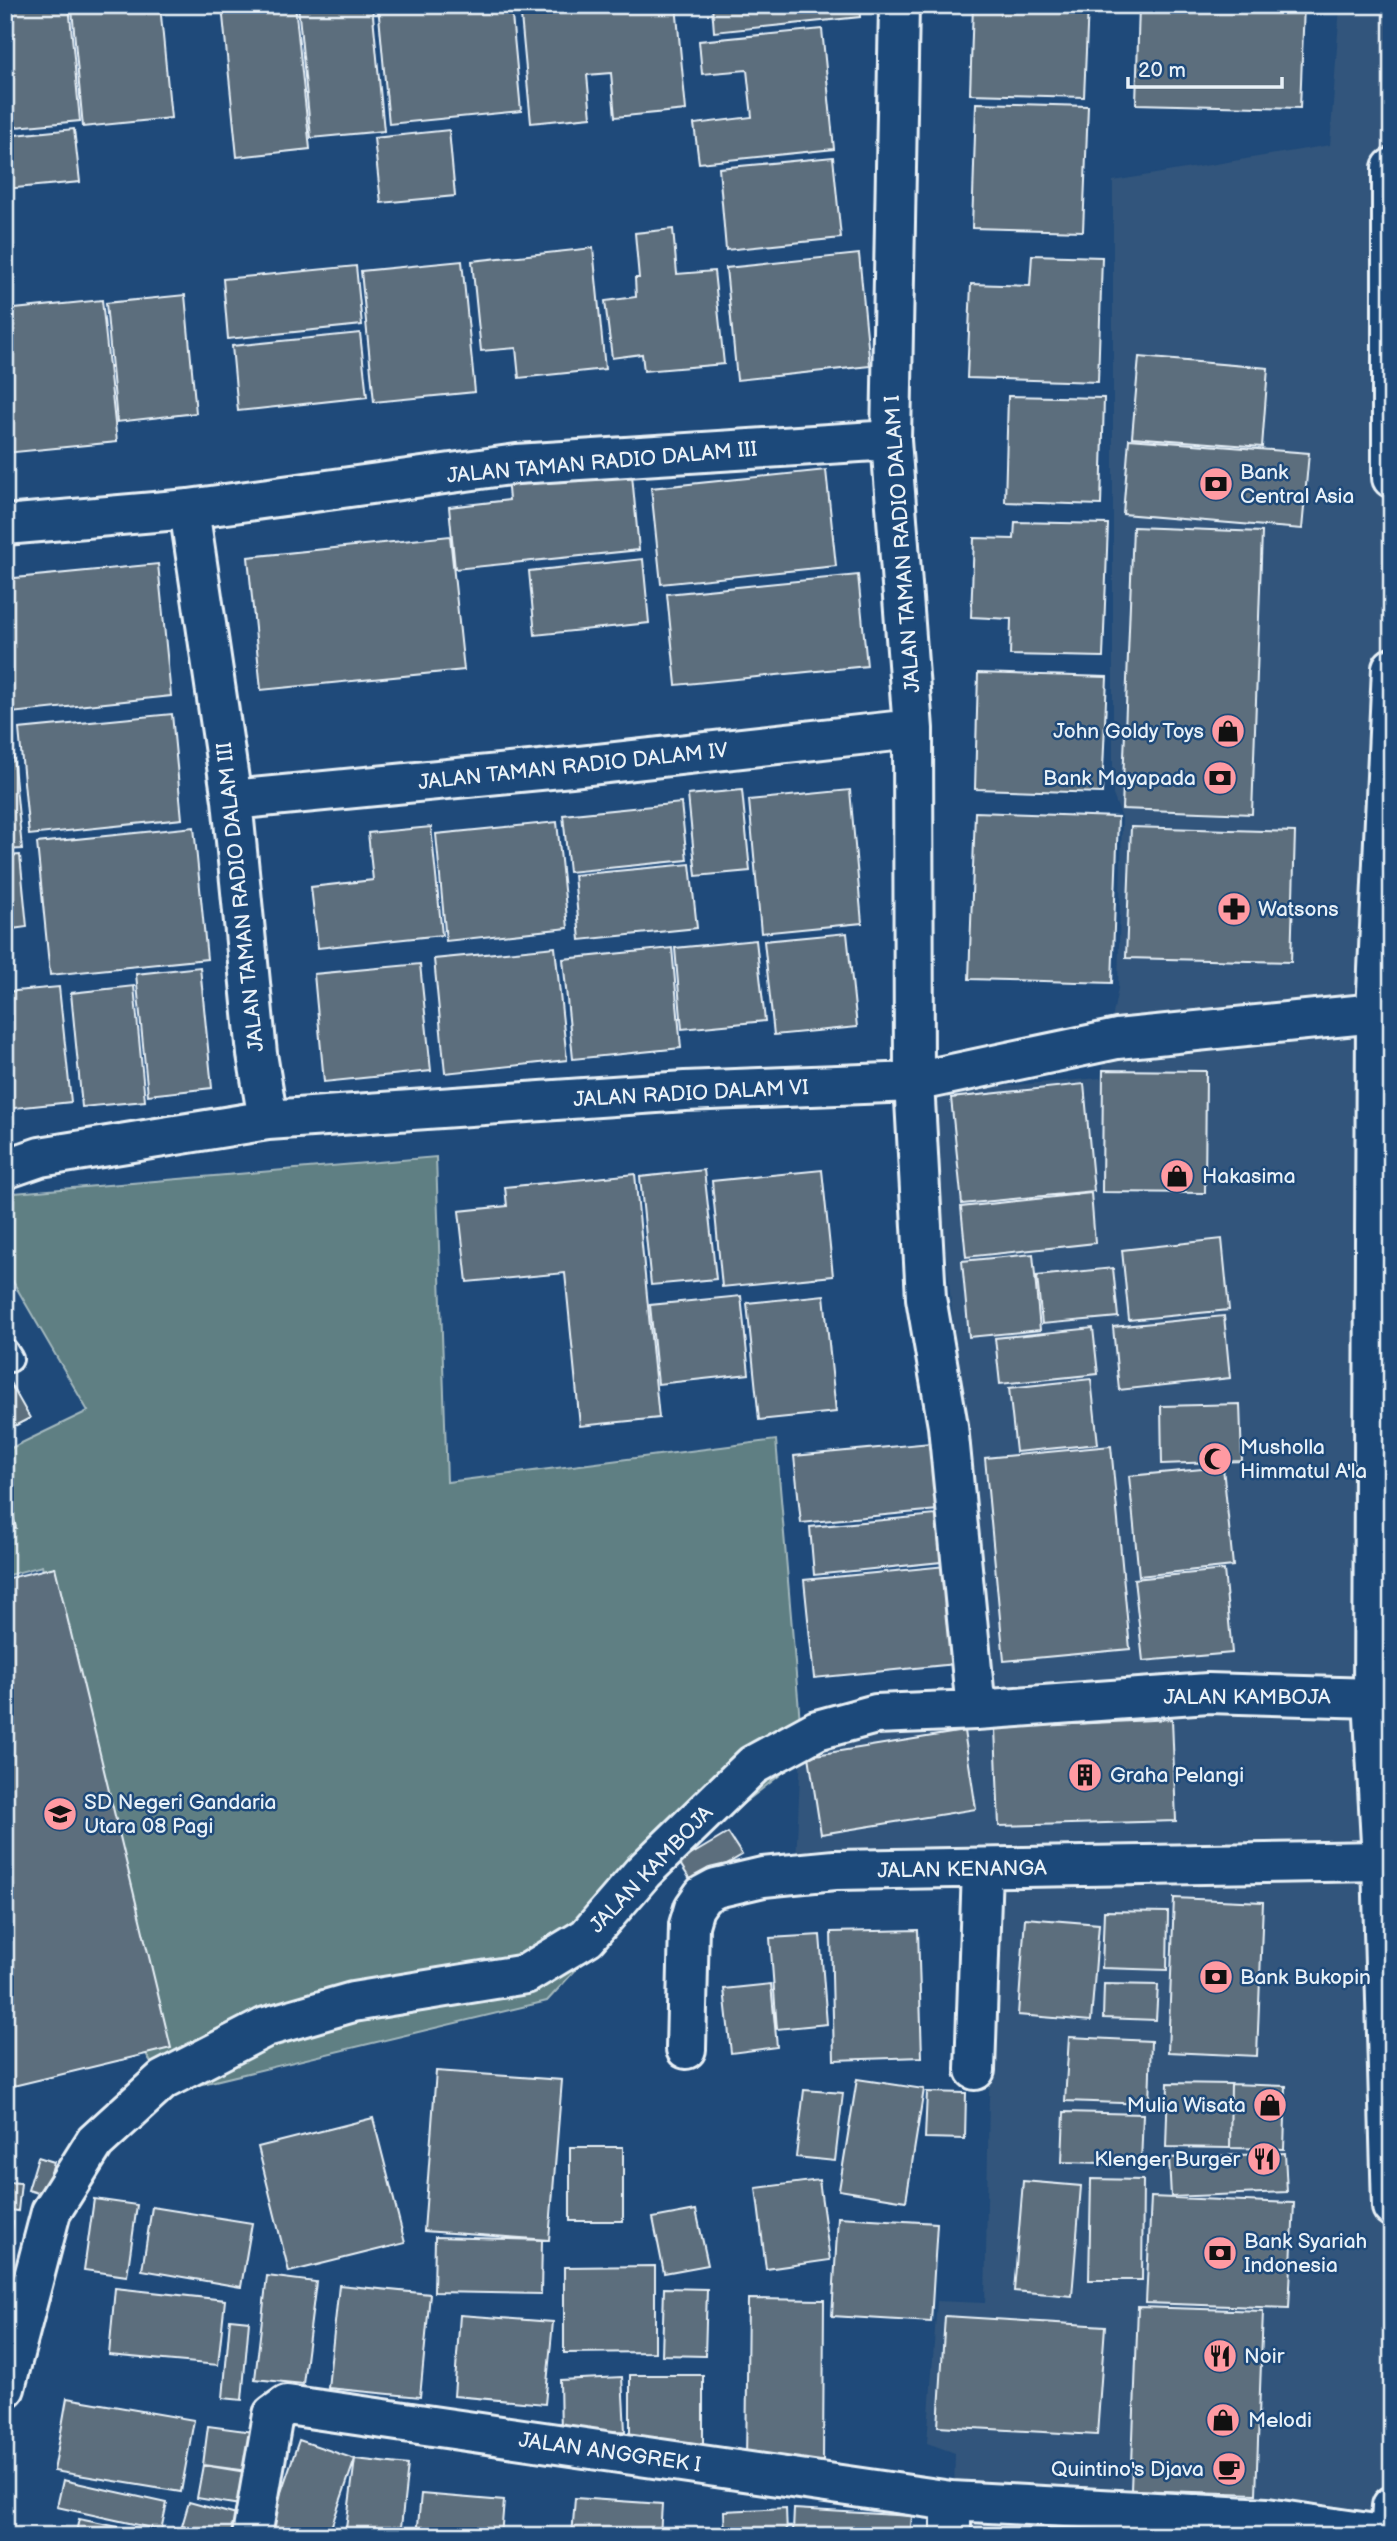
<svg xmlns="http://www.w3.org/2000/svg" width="1397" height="2541" font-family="'Balsamiq Sans',sans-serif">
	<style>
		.built { fill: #31557b }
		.green { fill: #5e7f83; stroke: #a3b8be; stroke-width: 2 }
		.building { fill: #5c6e7d; stroke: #e8f1f8; stroke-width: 2 }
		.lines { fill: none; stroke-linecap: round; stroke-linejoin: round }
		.service-casing { stroke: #e8f1f8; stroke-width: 30 }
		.minor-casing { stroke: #e8f1f8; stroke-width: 44 }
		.secondary-casing { stroke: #e8f1f8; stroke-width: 44 }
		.service { stroke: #1f4a7a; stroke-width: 24 }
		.minor { stroke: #1f4a7a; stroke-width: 38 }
		.secondary { stroke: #1f4a7a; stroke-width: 38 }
		.labels { text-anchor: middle; stroke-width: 5; stroke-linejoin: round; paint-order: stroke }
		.street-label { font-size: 21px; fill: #e8f1f8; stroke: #1f4a7a }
		.poi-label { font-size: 21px; fill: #e8f1f8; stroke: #1f4a7a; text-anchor: start }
	</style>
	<rect width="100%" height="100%" fill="#1f4a7a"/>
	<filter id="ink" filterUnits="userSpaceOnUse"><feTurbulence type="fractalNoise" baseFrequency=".0143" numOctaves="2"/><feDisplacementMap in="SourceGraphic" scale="14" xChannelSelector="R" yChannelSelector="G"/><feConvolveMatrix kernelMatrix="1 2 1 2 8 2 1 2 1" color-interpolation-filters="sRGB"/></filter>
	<g filter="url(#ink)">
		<!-- built -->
		<path class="built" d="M1340,5H1392V2536H953L955,2453L927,2443L937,2301L985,2303L993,1892L795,1885L802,1730L986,1715L965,1443L930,1092L1101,1078L1118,988L1122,818L1113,795V181L1330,145Z"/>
		<!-- green -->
		<path class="green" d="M436,1157L447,1482L776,1440L803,1757L690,1845L547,2001L169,2092L143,2049L42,1566L5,1576V1451L88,1411L5,1268V1201L14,1193Z"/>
		<!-- building -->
		<path class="building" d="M5,5H69L80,121L5,128Z
			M104,5H160L171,118L83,127L72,9Z
			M295,5L310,149L237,157L222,6Z
			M298,5H372L384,131L311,138Z
			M378,5H511L521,111L389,124Z
			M520,5H676L686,110L615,117L611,73L587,75L591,117L531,123Z
			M712,5H859L860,17L714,32Z
			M973,5H1088L1084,97L970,94Z
			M1139,5H1304L1300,108L1136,104Z
			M822,29L834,149L699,163L694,124L752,117L747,70L702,74L699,41Z
			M976,103L1088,106L1083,231L972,228Z
			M74,129L80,182L5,189V136Z
			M449,130L455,196L381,203L374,138Z
			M833,157L841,238L726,250L719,168Z
			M673,229L677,274L714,271L724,364L644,371L642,354L612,358L605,301L636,297L635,278H639L635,233Z
			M593,248L605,369L519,378L516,348L481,351L472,261Z
			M859,254L870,366L737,380L726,268Z
			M1032,255L1102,257L1098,382L967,378L971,284L1030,286Z
			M462,261L475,392L374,402L361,271Z
			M356,266L362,325L228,339L223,279Z
			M185,295L196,413L117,422L106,303Z
			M102,300L117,442L5,453V310Z
			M360,333L367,397L238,411L232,346Z
			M1139,357L1268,368L1262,447L1132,437Z
			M1008,396L1104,398L1101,505L1005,502Z
			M1129,439L1309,453L1302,529L1123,514Z
			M631,464L639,550L455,569L449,507L509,500L507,477Z
			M826,470L836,566L661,584L651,488Z
			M1015,522L1108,524L1103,657L1010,655L1011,619L971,617L974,538L1014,539Z
			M1133,527L1262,532L1252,814L1122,809Z
			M450,536L464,670L261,690L248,557Z
			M643,559L649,623L535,635L529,571Z
			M158,564L171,696L11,713L5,659V579Z
			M858,575L867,666L676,685L667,594Z
			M978,673L1107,677L1102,793L975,789Z
			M172,714L182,819L29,835L19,729Z
			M5,734H11L22,849L5,850Z
			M742,790L750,871L696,876L688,795Z
			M850,790L862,923L761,933L749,800Z
			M681,803L687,860L569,872L563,815Z
			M975,812L1118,817L1112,983L969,979Z
			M557,822L568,928L446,941L436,834Z
			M194,827L207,959L50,975L37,843Z
			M431,827L442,935L318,948L311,887L373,880L368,833Z
			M1131,827L1295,832L1291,962L1126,958Z
			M20,855L27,927L5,930V856Z
			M690,864L697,928L580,940L574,875Z
			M847,933L857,1027L774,1035L764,941Z
			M756,940L765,1021L682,1029L675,948Z
			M555,947L567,1060L445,1073L434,959Z
			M672,948L681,1048L573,1059L563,959Z
			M420,964L431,1071L324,1082L314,974Z
			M200,967L212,1088L148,1095L136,974Z
			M134,986L145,1101L82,1107L71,993Z
			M59,987L71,1102L5,1109V992Z
			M1103,1070L1206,1071L1205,1193L1102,1192Z
			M1084,1084L1094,1191L962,1204L951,1098Z
			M704,1170L716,1279L651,1285L640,1177Z
			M822,1170L833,1276L722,1287L712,1181Z
			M635,1174L659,1418L580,1426L565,1273L467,1282L459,1211L507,1206L505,1187Z
			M1091,1193L1095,1243L966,1257L961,1207Z
			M1222,1239L1229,1310L1129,1320L1122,1250Z
			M1033,1254L1040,1330L969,1337L962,1261Z
			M1113,1268L1118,1317L1042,1324L1037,1276Z
			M824,1295L836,1412L759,1420L747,1303Z
			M741,1296L749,1374L658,1384L650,1305Z
			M1224,1316L1230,1378L1119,1390L1113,1327Z
			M1093,1328L1098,1374L1000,1384L995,1338Z
			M5,1374L30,1418L5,1431Z
			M1091,1379L1098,1444L1016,1452L1009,1388Z
			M1240,1404L1242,1461L1162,1464L1161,1406Z
			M941,1442L948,1509L801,1523L794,1456Z
			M1111,1446L1130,1649L1004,1661L985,1458Z
			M1223,1467L1233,1566L1139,1576L1129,1476Z
			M7,1491L16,1528L5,1530V1492Z
			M936,1515L941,1562L814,1575L810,1527Z
			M946,1566L955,1664L814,1678L804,1580Z
			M55,1567L171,2048L5,2088V1579Z
			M1224,1570L1232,1653L1143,1661L1134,1579Z
			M1172,1719L1176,1821L999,1826L995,1728Z
			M964,1731L976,1809L821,1834L809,1756Z
			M728,1833L742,1855L693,1884L679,1862Z
			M1174,1898L1263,1902L1257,2056L1168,2052Z
			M1104,1911L1168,1912L1167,1970L1102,1968Z
			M1025,1918L1099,1924L1091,2021L1018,2015Z
			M918,1930L922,2057L834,2060L831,1932Z
			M820,1935L827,2024L777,2029L770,1938Z
			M771,1984L777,2047L731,2053L724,1989Z
			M1104,1984L1158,1985L1156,2020L1103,2018Z
			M1069,2037L1151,2041L1149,2104L1065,2101Z
			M436,2071L562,2080L549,2240L424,2231Z
			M857,2079L924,2089L906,2201L839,2190Z
			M1168,2083L1231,2084L1230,2148L1166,2147Z
			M1231,2084L1286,2086L1284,2149L1230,2148Z
			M804,2090L843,2093L835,2161L796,2157Z
			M927,2092L966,2093L965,2139L925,2138Z
			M1064,2112L1143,2114L1141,2164L1062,2162Z
			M373,2118L405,2243L289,2272L258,2147Z
			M570,2147H623V2221H570Z
			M1285,2153L1287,2192L1171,2197L1169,2158Z
			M38,2157L54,2162L45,2195L28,2190Z
			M1091,2179L1143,2180L1142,2280H1089Z
			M819,2180L830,2260L766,2269L756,2188Z
			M1023,2181L1081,2186L1072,2296L1014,2291Z
			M5,2182L21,2183L18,2211L5,2209Z
			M1151,2197L1294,2203L1289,2308L1146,2303Z
			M94,2199L137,2205L127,2276L84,2270Z
			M152,2207L252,2223L241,2287L142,2270Z
			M696,2210L708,2265L664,2273L653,2218Z
			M838,2217L937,2223L931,2322L832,2316Z
			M5,2221L13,2222L5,2281Z
			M435,2237L542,2240L541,2294L434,2292Z
			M655,2266V2352L564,2353V2267Z
			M267,2276L316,2282L303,2384L255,2379Z
			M339,2285L430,2294L420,2397L328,2388Z
			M115,2288L225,2300L218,2365L109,2355Z
			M664,2288L707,2289L705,2356L662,2355Z
			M748,2299L824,2300L823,2463L746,2462Z
			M1138,2307L1263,2311L1256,2494L1131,2490Z
			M460,2315L553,2322L545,2404L454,2396Z
			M945,2316L1105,2326L1097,2435L938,2426Z
			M230,2319L249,2321L242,2400L223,2398Z
			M630,2375H703V2452H630Z
			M622,2377L625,2431L561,2434L560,2380Z
			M67,2398L194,2420L181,2492L54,2471Z
			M208,2426L261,2433L255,2472L203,2465Z
			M299,2440L355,2459L328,2536H266Z
			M355,2459L408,2465L400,2536H345Z
			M203,2465L252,2473L246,2506L197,2498Z
			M63,2480L167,2503L161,2530L57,2507Z
			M421,2494L504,2501L501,2536H417Z
			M575,2498L662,2504L660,2536H572Z
			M189,2502L240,2516L235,2536H217L182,2526Z
			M786,2508L787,2536H725L724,2511Z
			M794,2509L912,2516L910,2536L793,2532Z
			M79,2519L152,2534V2536H75Z"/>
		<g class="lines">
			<!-- service casing -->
			<g class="service-casing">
				<path id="service" d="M5,1351L10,1359"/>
			</g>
			<!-- minor casing -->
			<g class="minor-casing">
				<path id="minor" d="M899,5L891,440L913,729L914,1082L926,1298L948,1426L976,1710
					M189,509L232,800L257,1054L268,1120
					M5,525L189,509L517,464L891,440
					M232,800L571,767L913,729
					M5,1169L40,1157L268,1120L685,1091L914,1082L1117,1039L1376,1013
					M686,2049L689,1925L694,1908L703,1895L716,1888L763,1877L835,1870L1382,1861
					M975,2070L982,1869
					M5,2388L51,2212L95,2142L163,2080L266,2027L353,2002L526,1974L587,1937L643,1872L753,1765L817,1730L876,1714L976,1710L1208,1693L1373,1698
					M252,2536L273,2415L287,2405L951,2501L1267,2518L1389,2536
					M951,2536V2501"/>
			</g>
			<!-- secondary casing -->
			<g class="secondary-casing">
				<path id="secondary" d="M1392,168V478
					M1392,668L1376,1013L1373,1698L1382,1861L1392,2207
					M1390,2536L1392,2506"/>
			</g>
			<!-- service -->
			<use href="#service" class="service"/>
			<!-- minor -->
			<use href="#minor" class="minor"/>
			<!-- secondary -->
			<use href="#secondary" class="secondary"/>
		</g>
	</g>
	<!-- icons -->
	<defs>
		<g id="bank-disc" transform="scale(1.75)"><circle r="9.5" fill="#ff9aa2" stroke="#1f4a7a"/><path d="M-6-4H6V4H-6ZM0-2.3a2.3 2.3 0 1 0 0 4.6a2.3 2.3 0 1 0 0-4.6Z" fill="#111"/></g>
		<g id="shop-disc" transform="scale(1.75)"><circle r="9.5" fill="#ff9aa2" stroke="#1f4a7a"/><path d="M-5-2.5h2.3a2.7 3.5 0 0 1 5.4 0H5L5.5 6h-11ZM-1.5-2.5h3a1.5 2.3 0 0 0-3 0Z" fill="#111"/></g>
		<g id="pharmacy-disc" transform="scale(1.75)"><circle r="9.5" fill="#ff9aa2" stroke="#1f4a7a"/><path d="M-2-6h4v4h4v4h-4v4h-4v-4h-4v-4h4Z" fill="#111"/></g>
		<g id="mosque-disc" transform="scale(1.75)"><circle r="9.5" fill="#ff9aa2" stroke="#1f4a7a"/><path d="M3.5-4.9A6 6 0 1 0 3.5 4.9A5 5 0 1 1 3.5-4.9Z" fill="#111"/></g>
		<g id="building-disc" transform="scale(1.75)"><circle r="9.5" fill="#ff9aa2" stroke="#1f4a7a"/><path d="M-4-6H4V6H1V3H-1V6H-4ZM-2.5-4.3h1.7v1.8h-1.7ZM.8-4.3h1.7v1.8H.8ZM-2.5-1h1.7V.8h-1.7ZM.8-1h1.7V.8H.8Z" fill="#111"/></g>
		<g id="school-disc" transform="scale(1.75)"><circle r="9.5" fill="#ff9aa2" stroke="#1f4a7a"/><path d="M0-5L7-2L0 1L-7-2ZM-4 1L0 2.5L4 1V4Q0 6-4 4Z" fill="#111"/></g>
		<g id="restaurant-disc" transform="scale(1.75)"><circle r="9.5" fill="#ff9aa2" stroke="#1f4a7a"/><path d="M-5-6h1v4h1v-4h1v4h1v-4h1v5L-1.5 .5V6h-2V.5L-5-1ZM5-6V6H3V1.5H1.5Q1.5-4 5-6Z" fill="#111"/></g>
		<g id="cafe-disc" transform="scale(1.75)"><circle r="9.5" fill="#ff9aa2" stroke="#1f4a7a"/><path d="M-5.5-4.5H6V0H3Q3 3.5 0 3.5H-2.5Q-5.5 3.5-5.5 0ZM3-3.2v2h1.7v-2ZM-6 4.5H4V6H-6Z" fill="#111"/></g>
	</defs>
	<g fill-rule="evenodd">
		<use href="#bank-disc" x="1216" y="484"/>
		<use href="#shop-disc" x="1228" y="731"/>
		<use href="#bank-disc" x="1220" y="778"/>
		<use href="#pharmacy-disc" x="1234" y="909"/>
		<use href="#shop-disc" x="1177" y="1176"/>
		<use href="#mosque-disc" x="1215" y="1459"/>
		<use href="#building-disc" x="1085" y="1775"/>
		<use href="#school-disc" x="60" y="1814"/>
		<use href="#bank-disc" x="1216" y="1977"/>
		<use href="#shop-disc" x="1270" y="2105"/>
		<use href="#restaurant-disc" x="1264" y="2159"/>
		<use href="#bank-disc" x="1220" y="2253"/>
		<use href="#restaurant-disc" x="1220" y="2356"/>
		<use href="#shop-disc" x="1223" y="2420"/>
		<use href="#cafe-disc" x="1229" y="2469"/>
	</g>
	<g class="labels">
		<!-- street labels -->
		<g class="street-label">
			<text transform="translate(602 462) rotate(-5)" y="7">JALAN TAMAN RADIO DALAM III</text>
			<text transform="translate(902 544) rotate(-94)" y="7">JALAN TAMAN RADIO DALAM I</text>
			<text transform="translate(573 766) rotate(-6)" y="7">JALAN TAMAN RADIO DALAM IV</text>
			<text transform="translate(240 897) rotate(-96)" y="7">JALAN TAMAN RADIO DALAM III</text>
			<text transform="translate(691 1093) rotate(-3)" y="7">JALAN RADIO DALAM VI</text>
			<text x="1247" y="1704">JALAN KAMBOJA</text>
			<text transform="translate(651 1869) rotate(-46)" y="7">JALAN KAMBOJA</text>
			<text transform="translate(962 1869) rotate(-1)" y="7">JALAN KENANGA</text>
			<text transform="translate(610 2452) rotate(8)" y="7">JALAN ANGGREK I</text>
		</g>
		<!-- poi labels -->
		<g class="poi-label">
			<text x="1240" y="479">Bank<tspan x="1240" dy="24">Central Asia</tspan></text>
			<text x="1204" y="738" text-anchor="end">John Goldy Toys</text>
			<text x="1196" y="785" text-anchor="end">Bank Mayapada</text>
			<text x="1258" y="916">Watsons</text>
			<text x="1202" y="1183">Hakasima</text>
			<text x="1240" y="1454">Musholla<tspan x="1240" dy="24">Himmatul A'la</tspan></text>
			<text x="1110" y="1782">Graha Pelangi</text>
			<text x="84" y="1809">SD Negeri Gandaria<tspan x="84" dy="24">Utara 08 Pagi</tspan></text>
			<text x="1240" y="1984">Bank Bukopin</text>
			<text x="1246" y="2112" text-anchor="end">Mulia Wisata</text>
			<text x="1240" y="2166" text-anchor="end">Klenger Burger</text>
			<text x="1244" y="2248">Bank Syariah<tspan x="1244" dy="24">Indonesia</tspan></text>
			<text x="1244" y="2363">Noir</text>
			<text x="1248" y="2427">Melodi</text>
			<text x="1204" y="2476" text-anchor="end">Quintino's Djava</text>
		</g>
	</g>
	<!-- margin -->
	<rect width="1397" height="2541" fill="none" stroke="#1f4a7a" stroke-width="28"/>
	<rect x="14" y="14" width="1369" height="2513" fill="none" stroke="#e8f1f8" stroke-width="2.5" filter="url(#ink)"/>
	<!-- scale -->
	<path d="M1128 77v10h154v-10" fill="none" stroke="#e8f1f8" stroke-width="3.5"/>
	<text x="1138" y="77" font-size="21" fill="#e8f1f8" stroke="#1f4a7a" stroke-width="5" paint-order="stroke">20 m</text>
</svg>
